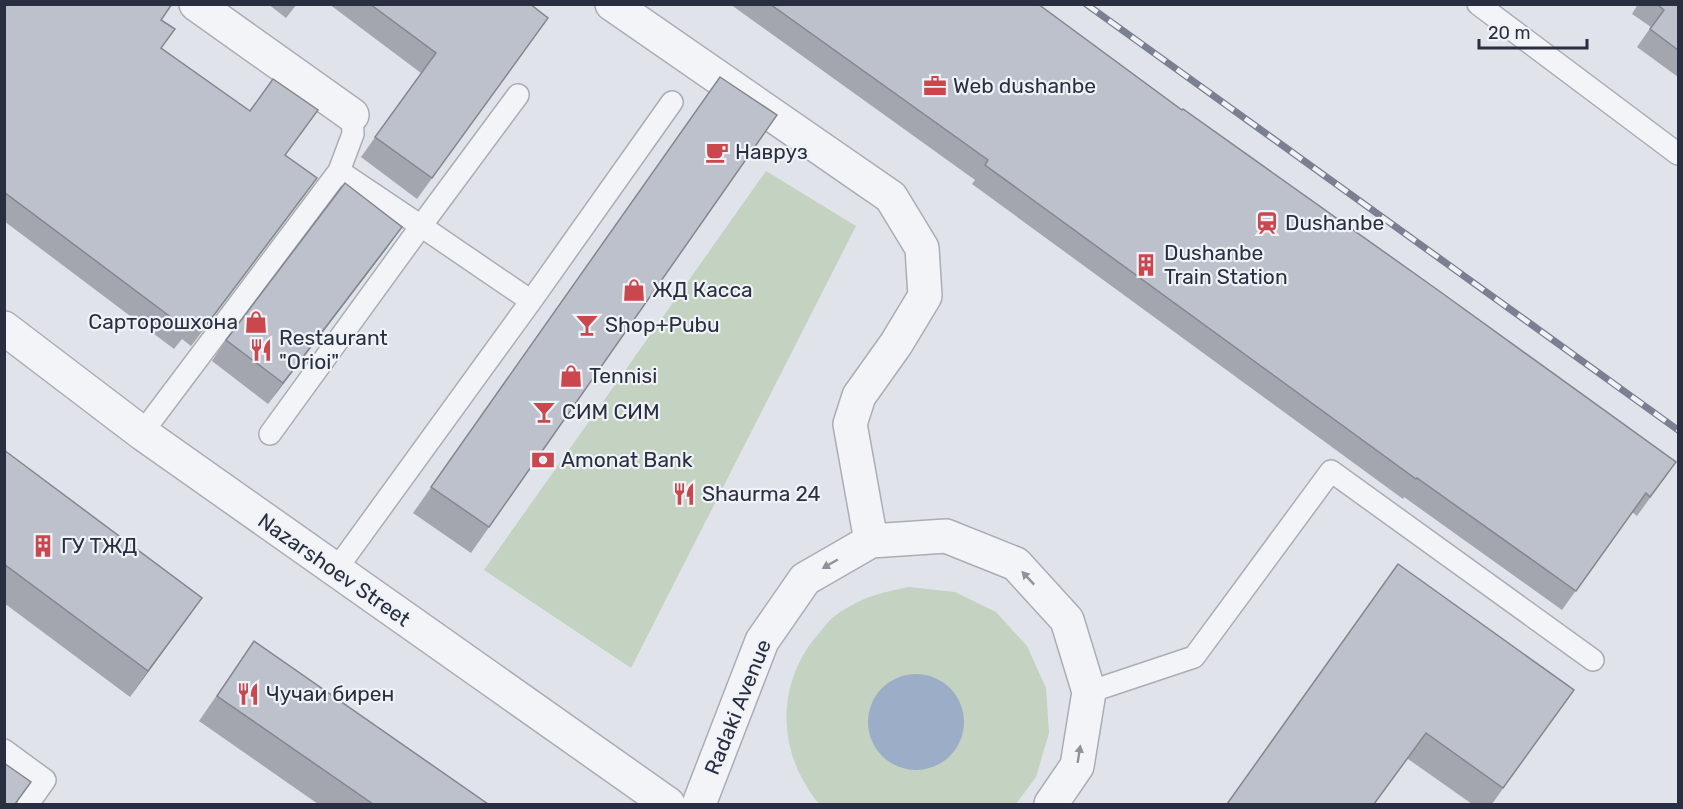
<svg xmlns="http://www.w3.org/2000/svg" width="1683" height="809" font-family="Rubik,sans-serif">
	<style>
		.green { fill: #c4d2c1 }
		.water { fill: #9cadc8 }
		.lines { fill: none; stroke-linecap: round; stroke-linejoin: round }
		.service-casing { stroke: #a9adb6; stroke-width: 24 }
		.minor-casing { stroke: #a9adb6; stroke-width: 36 }
		.service { stroke: #f3f4f7; stroke-width: 21 }
		.minor { stroke: #f3f4f7; stroke-width: 33 }
		.rail-casing { stroke: #7a8092; stroke-width: 7 }
		.rail { stroke: #eff2f6; stroke-width: 4.5; stroke-dasharray: 14; stroke-linecap: butt }
		.wall { fill: #a3a6af }
		.shaded-wall { fill: #84878e }
		.building { fill: #bdc1cb; stroke: #84878e; stroke-width: 1.5 }
		.oneway { fill: #8e929c }
		.labels { text-anchor: middle; stroke-width: 4.5; stroke-linejoin: round; paint-order: stroke }
		.poi-label { font-size: 21px; fill: #292f40; stroke: #eff2f6; text-anchor: start }
		.street-label { font-size: 21px; fill: #292f40; stroke: #eff2f6 }
	</style>
	<rect width="100%" height="100%" fill="#e0e3e9"/>
	<!-- green -->
	<path class="green" d="M766,171L856,226L631,668L484,570Z
		M909,587L955,592L996,612L1027,646L1046,688L1049,733L1036,777L1016,804H820C813,798 809,790 804,782C776,733 782,674 820,632C825,626 830,619 836,615C862,597 879,593 909,587Z"/>
	<!-- water -->
	<path class="water" d="M868 722a48 48 0 1 1 96 0a48 48 0 1 1-96 0Z"/>
	<g class="lines">
		<!-- service casing -->
		<g class="service-casing">
			<path id="service" d="M1478,4L1678,154
				M518,95L421,226L531,301
				M142,433L339,171L353,134L352,115
				M270,434L421,226L339,171
				M335,571L531,301L672,102
				M1089,692L1194,657L1331,471L1593,660
				M4,750L45,780L28,804"/>
		</g>
		<!-- minor casing -->
		<g class="minor-casing">
			<path id="minor" d="M196,4L352,115
				M612,4L891,197L922,248L925,296L896,344L859,396L850,424L871,541
				M4,328L142,433L668,804
				M699,804L762,641L805,579L871,541L946,536L1016,564L1067,620L1089,692L1077,766L1051,804"/>
		</g>
		<!-- service -->
		<use href="#service" class="service"/>
		<!-- minor -->
		<use href="#minor" class="minor"/>
		<!-- rail casing -->
		<g class="rail-casing">
			<path id="rail" d="M1086,4L1678,430"/>
		</g>
		<!-- rail -->
		<use href="#rail" class="rail"/>
	</g>
	<!-- wall -->
	<path class="wall" d="M4,4L162,20V48L285,156L303,197L191,346L182,339L174,349L4,221Z
		M268,4H297L286,18Z
		M329,4H530L548,18L417,199L361,157L421,73Z
		M730,4H1038L1182,110L1676,462L1637,516L1632,512L1562,610L1404,497L1403,499L972,184L975,180Z
		M1638,4H1678V77L1637,47L1651,27L1632,14Z
		M720,77L777,115L471,553L413,513Z
		M387,248L268,404L212,361L226,340Z
		M4,450L202,598L130,697L4,603Z
		M1398,564L1574,690L1492,804H1472L1408,759Z
		M254,641L488,804H318L199,721Z"/>
	<!-- shaded-wall -->
	<path class="shaded-wall" d="M317,178L303,197L191,346L205,327Z
		M402,227L387,248L268,404L283,383Z
		M202,598L184,623L130,697L148,671Z"/>
	<!-- building -->
	<path class="building" d="M4,4H172L161,20L175,29L161,48L250,111L273,79L318,110L285,155L317,178L205,327L195,320L188,330L4,192Z
		M370,4H530L548,18L432,178L375,137L436,53Z
		M770,4H1038L1182,110L1183,109L1435,288L1676,462L1650,497L1646,493L1576,591L1417,478L1416,479L985,165L988,160Z
		M1657,4H1678V50L1650,29L1664,10Z
		M720,77L777,115L489,527L431,487Z
		M345,183L402,227L283,383L226,340Z
		M4,450L202,598L148,671L4,564Z
		M1398,564L1574,690L1503,788L1426,733L1374,804H1227Z
		M254,641L488,804H373L217,696Z
		M4,763L31,782L15,804H4Z"/>
	<!-- one-way arrows -->
	<defs><path id="oneway-solid" d="M-6-.8H1V-3.2L6.5 0L1 3.2V.8H-6Z" transform="scale(1.5)"/></defs>
	<g class="oneway">
		<use href="#oneway-solid" transform="translate(830 564) rotate(150)"/>
		<use href="#oneway-solid" transform="translate(1028 578) rotate(-133)"/>
		<use href="#oneway-solid" transform="translate(1079 754) rotate(-81)"/>
	</g>
	<!-- icons -->
	<defs>
		<g id="office-bare" transform="scale(1.8)"><path d="M-6-3h4V-5.5h4V-3h4V5H-6ZM-1-4.5V-3h2v-1.5ZM-6 0V1H6V0Z" fill="#cb474e" stroke="#eff2f6" stroke-width="2.5" paint-order="stroke"/></g>
		<g id="cafe-bare" transform="scale(1.8)"><path d="M-5.5-4.5H6V0H3Q3 3.5 0 3.5H-2.5Q-5.5 3.5-5.5 0ZM3-3.2v2h1.7v-2ZM-6 4.5H4V6H-6Z" fill="#cb474e" stroke="#eff2f6" stroke-width="2.5" paint-order="stroke"/></g>
		<g id="station-bare" transform="scale(1.8)"><path d="M-3-6H3Q5-6 5-4V2Q5 4 3 4L4.5 6H3L1.5 4h-3L-3 6H-4.5L-3 4Q-5 4-5 2V-4Q-5-6-3-6ZM-3.5-4v3h7v-3ZM-3.5 1v1.5H-2V1ZM2 1v1.5H3.5V1Z" fill="#cb474e" stroke="#eff2f6" stroke-width="2.5" paint-order="stroke"/></g>
		<g id="building-bare" transform="scale(1.8)"><path d="M-4-6H4V6H1V3H-1V6H-4ZM-2.5-4.3h1.7v1.8h-1.7ZM.8-4.3h1.7v1.8H.8ZM-2.5-1h1.7V.8h-1.7ZM.8-1h1.7V.8H.8Z" fill="#cb474e" stroke="#eff2f6" stroke-width="2.5" paint-order="stroke"/></g>
		<g id="shop-bare" transform="scale(1.8)"><path d="M-5-2.5h2.3a2.7 3.5 0 0 1 5.4 0H5L5.5 6h-11ZM-1.5-2.5h3a1.5 2.3 0 0 0-3 0Z" fill="#cb474e" stroke="#eff2f6" stroke-width="2.5" paint-order="stroke"/></g>
		<g id="bar-bare" transform="scale(1.8)"><path d="M-6-5H6L.8 .8V4.5H3.5V6h-7V4.5H-.8V.8Z" fill="#cb474e" stroke="#eff2f6" stroke-width="2.5" paint-order="stroke"/></g>
		<g id="restaurant-bare" transform="scale(1.8)"><path d="M-5-6h1v4h1v-4h1v4h1v-4h1v5L-1.5 .5V6h-2V.5L-5-1ZM5-6V6H3V1.5H1.5Q1.5-4 5-6Z" fill="#cb474e" stroke="#eff2f6" stroke-width="2.5" paint-order="stroke"/></g>
		<g id="bank-bare" transform="scale(1.8)"><path d="M-6-4H6V4H-6ZM0-2.3a2.3 2.3 0 1 0 0 4.6a2.3 2.3 0 1 0 0-4.6Z" fill="#cb474e" stroke="#eff2f6" stroke-width="2.5" paint-order="stroke"/></g>
	</defs>
	<g fill-rule="evenodd">
		<use href="#office-bare" x="935" y="86"/>
		<use href="#cafe-bare" x="717" y="152"/>
		<use href="#station-bare" x="1267" y="223"/>
		<use href="#building-bare" x="1146" y="265"/>
		<use href="#shop-bare" x="634" y="290"/>
		<use href="#shop-bare" x="256" y="322"/>
		<use href="#bar-bare" x="587" y="325"/>
		<use href="#restaurant-bare" x="261" y="350"/>
		<use href="#shop-bare" x="571" y="376"/>
		<use href="#bar-bare" x="544" y="412"/>
		<use href="#bank-bare" x="543" y="460"/>
		<use href="#restaurant-bare" x="684" y="494"/>
		<use href="#building-bare" x="43" y="546"/>
		<use href="#restaurant-bare" x="248" y="694"/>
	</g>
	<g class="labels">
		<!-- poi labels -->
		<g class="poi-label">
			<text x="953" y="93">Web dushanbe</text>
			<text x="735" y="159">Навруз</text>
			<text x="1285" y="230">Dushanbe</text>
			<text x="1164" y="260">Dushanbe<tspan x="1164" dy="24">Train Station</tspan></text>
			<text x="652" y="297">ЖД Касса</text>
			<text x="238" y="329" text-anchor="end">Сарторошхона</text>
			<text x="605" y="332">Shop+Pubu</text>
			<text x="279" y="345">Restaurant<tspan x="279" dy="24">"Orioi"</tspan></text>
			<text x="589" y="383">Tennisi</text>
			<text x="562" y="419">СИМ СИМ</text>
			<text x="561" y="467">Amonat Bank</text>
			<text x="702" y="501">Shaurma 24</text>
			<text x="61" y="553">ГУ ТЖД</text>
			<text x="266" y="701">Чучаи бирен</text>
		</g>
		<!-- street labels -->
		<g class="street-label">
			<text transform="translate(334 570) rotate(35)" y="7">Nazarshoev Street</text>
			<text transform="translate(738 707) rotate(-68)" y="7">Radaki Avenue</text>
		</g>
	</g>
	<!-- border -->
	<rect width="1683" height="809" fill="none" stroke="#292f40" stroke-width="12"/>
	<!-- scale -->
	<path d="M1479 39v9h108v-9" fill="none" stroke="#292f40" stroke-width="3"/>
	<text x="1488" y="39" font-size="18" fill="#292f40" stroke="#eff2f6" stroke-width="4.5" paint-order="stroke">20 m</text>
</svg>
